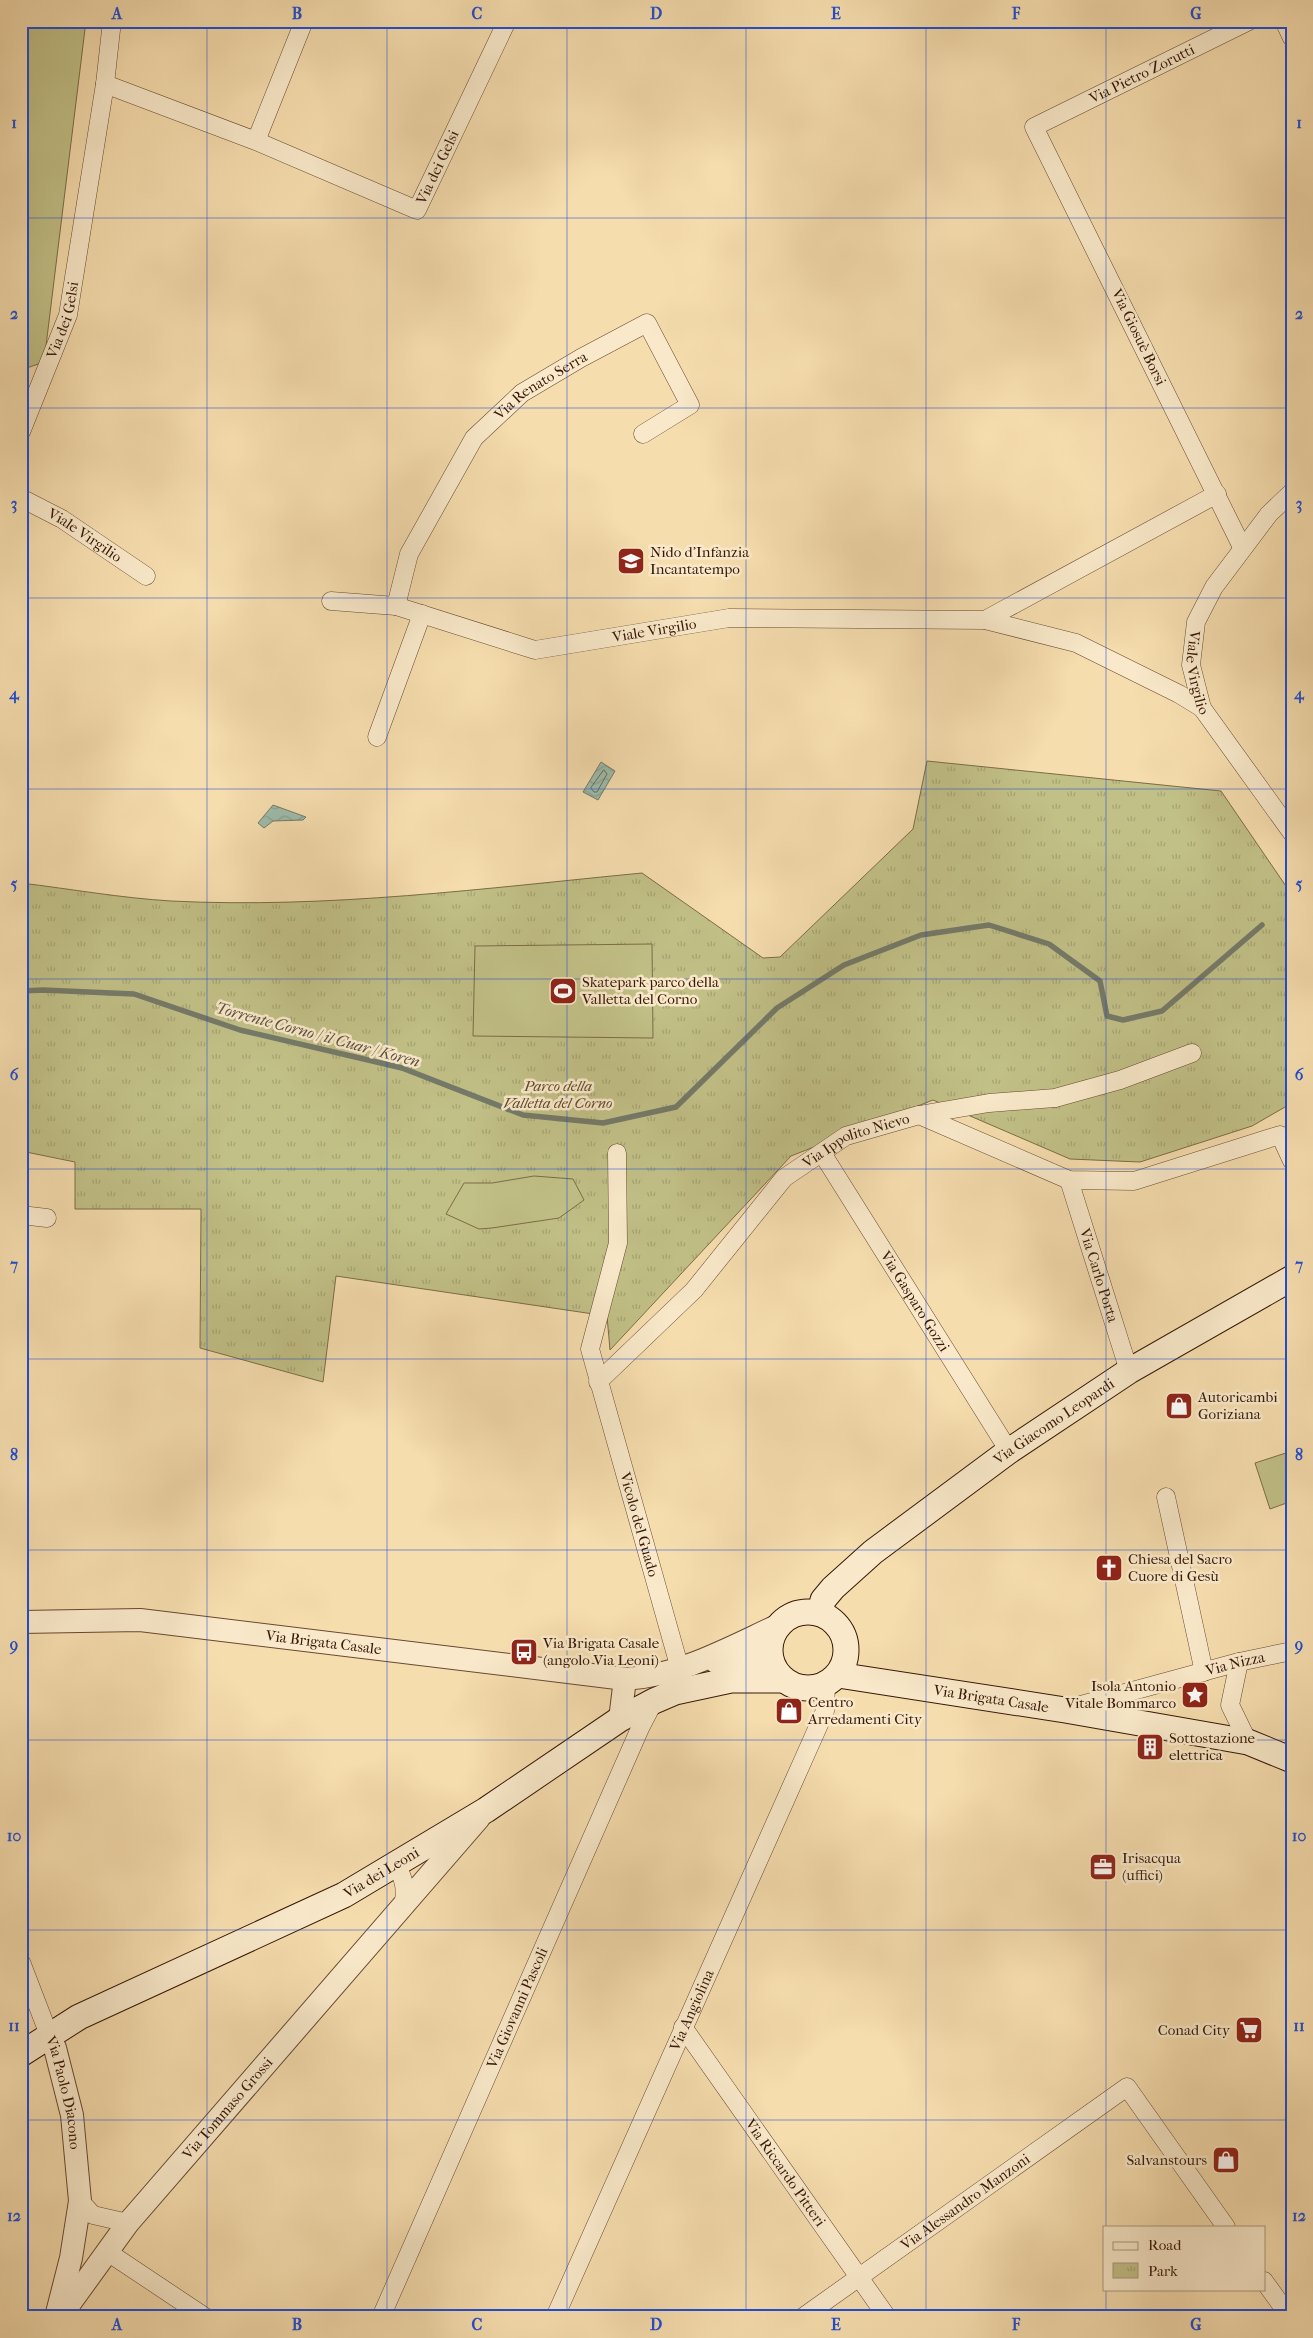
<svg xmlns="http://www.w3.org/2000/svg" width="1313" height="2338" font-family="'IM FELL French Canon',serif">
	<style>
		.park { fill: url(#park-tufts); stroke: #7c6c47 }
		.pitch { fill: #c1c087; stroke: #7c6c47 }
		.water { fill: url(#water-waves); stroke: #747a69 }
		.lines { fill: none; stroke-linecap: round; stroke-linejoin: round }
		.shore { stroke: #6a6a59; stroke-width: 1 }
		.stream { stroke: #747a69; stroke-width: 5.5 }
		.minor-casing { stroke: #674931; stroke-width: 19 }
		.tertiary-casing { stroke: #674931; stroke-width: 24 }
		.secondary-casing { stroke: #371807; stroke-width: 27 }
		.minor { stroke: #f9e9ca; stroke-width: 18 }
		.tertiary { stroke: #f9e9ca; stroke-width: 22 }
		.secondary { stroke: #f9e9ca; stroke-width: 25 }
		.grid { fill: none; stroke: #1d4ed8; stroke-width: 1; stroke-opacity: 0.55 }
		.labels { text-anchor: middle; stroke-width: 5; stroke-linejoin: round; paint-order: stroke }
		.street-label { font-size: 15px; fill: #371807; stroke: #f9e9ca }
		.poi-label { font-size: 15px; fill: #371807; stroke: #f9e9ca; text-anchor: start }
		.park-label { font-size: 15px; font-style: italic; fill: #604a2d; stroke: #f9e9ca }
		.water-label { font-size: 16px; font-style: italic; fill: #5b5140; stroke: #f9e9ca }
		.neatline { fill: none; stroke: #1d4ed8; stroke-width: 2 }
		.grid-label { font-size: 16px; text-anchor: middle; font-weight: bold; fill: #1d4ed8 }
	</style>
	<defs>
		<pattern id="park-tufts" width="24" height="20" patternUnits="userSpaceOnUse" patternTransform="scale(1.25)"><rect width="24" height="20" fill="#c1c087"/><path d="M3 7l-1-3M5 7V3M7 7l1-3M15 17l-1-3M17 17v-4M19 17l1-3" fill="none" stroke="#a6a473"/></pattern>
		<pattern id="water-waves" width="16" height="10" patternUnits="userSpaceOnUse" patternTransform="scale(1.25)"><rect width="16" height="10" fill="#9dbcab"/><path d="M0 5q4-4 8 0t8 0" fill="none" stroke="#88a192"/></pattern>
	</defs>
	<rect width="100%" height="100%" fill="#f6ddae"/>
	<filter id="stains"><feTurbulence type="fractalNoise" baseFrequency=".004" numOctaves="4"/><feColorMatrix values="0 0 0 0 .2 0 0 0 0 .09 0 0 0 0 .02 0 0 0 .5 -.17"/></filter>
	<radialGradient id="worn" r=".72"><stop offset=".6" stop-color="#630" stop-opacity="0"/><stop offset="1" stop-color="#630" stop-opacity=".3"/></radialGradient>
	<!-- park -->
	<path class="park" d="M927,761L1221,791L1292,895V1103L1252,1126L1140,1162L1070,1159L933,1100L791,1156L610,1350L607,1316L336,1276L323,1382L200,1348L201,1209H75V1162L21,1151V883C71,889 121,898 171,901C328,909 487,888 642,873L763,958L780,957L913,829Z"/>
	<!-- pitch -->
	<path class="pitch" d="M21,21H86L44,362L21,370Z
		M652,944L653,1038L473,1036L475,946Z
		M534,1176L573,1179L584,1200L559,1218L492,1228L479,1229L446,1214L464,1183H492Z
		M1292,1451V1501L1270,1509L1255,1463Z"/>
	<!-- water -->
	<path class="water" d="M601,762L615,771L598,800L583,792Z
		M273,805L306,817L303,820L273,821L264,828L258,823Z"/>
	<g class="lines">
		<!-- shore -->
		<path class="shore" d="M604,770L607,774L597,792H594L591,788Z"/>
		<!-- stream -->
		<path class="stream" d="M21,991L43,990L134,994L240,1030L402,1068L523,1115L603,1123L676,1107L777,1008L844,965L921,935L989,925L1049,944L1100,981L1107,1016L1123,1020L1162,1011L1262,925"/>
		<!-- minor casing -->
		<g class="minor-casing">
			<g id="minor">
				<path d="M1284,21L1292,38"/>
				<path id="s1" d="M105,84L256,141L417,210L507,21"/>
				<path d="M256,141L304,21"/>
				<path id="s2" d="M21,432L68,315L105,84L112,21"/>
				<path id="s3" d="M1292,492L1269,514L1214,587L1196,622L1191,665L1202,708L1292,833"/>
				<path id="s4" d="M21,498L62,519L146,576"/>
				<path id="s5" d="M1242,547L1034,127L1249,21"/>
				<path id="s6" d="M331,601L396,606L535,650L729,618L985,620L1076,643L1179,694L1202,708"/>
				<path id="s7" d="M396,606L409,554L474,438L522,393L581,358L647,323L690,405L643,434"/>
				<path d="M985,620L1217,494"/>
				<path d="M377,737L422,614"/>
				<path d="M919,1115L989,1103L1055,1098L1120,1080L1192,1053"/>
				<path id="s8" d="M617,1153L618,1243L590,1349L680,1669"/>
				<path id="s9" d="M822,1153L1009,1451"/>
				<path id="s10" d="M1069,1180L1129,1371"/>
				<path d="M21,1215L47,1218"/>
				<path id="s11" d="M598,1382L694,1290L784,1178L846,1136L919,1115L1069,1180L1134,1181L1280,1135L1292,1161"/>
				<path d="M1166,1497L1204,1672"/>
				<path d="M1239,1662L1230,1705L1248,1742"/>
				<path id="s12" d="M1070,1708L1239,1662L1292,1651"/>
				<path d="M396,1864C404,1879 407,1890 403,1906"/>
				<path d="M21,1962L49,2035"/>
				<path id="s13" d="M683,2027L887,2317"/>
				<path d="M80,2201L93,2215L128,2223"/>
				<path d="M106,2251L205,2317"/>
				<path d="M1264,2281L1290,2317"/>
				<path id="s14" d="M381,2317L641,1726L654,1701"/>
				<path id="s15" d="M555,2317L825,1711L826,1684"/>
				<path id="s16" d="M803,2317L1127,2087L1226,2227"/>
			</g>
		</g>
		<!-- tertiary casing -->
		<g class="tertiary-casing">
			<g id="tertiary">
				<path id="s17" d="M21,1622L140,1620L625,1679C680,1676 729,1648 779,1625"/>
				<path d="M716,1662L758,1657L771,1661"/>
				<path d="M620,1719L625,1679"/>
				<path id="s18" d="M49,2035L55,2048L72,2115L80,2201L71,2258L57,2313"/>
				<path id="s19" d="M60,2317L128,2223L479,1818"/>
			</g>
		</g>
		<!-- secondary casing -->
		<g class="secondary-casing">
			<g id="secondary">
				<circle cx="808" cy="1650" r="38"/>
				<path id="s20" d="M820,1613L823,1600L833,1588L873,1552L1009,1451L1129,1371L1292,1278"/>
				<path id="s21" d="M838,1675L1065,1710L1248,1742L1292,1760"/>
				<path id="s22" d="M21,2054L79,2017L344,1895L486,1810L620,1719L654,1701L675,1692L731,1680H783"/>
			</g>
		</g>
		<!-- minor -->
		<use href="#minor" class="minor"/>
		<!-- tertiary -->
		<use href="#tertiary" class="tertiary"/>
		<!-- secondary -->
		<use href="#secondary" class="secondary"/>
	</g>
	<!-- grid -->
	<path class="grid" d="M207,21V2317M387,21V2317M567,21V2317M746,21V2317M926,21V2317M1106,21V2227M21,218H1292M21,408H1292M21,598H1292M21,789H1292M21,979H1292M21,1169H1292M21,1359H1292M21,1550H1292M21,1740H1292M21,1930H1292M21,2120H1292M1106,2289V2317"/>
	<!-- icons -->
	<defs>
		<g id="school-square" transform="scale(1.4375)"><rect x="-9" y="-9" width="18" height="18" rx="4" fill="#8f2418" stroke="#f9e9ca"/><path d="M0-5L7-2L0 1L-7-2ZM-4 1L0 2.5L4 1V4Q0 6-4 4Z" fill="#fff"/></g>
		<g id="stadium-square" transform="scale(1.4375)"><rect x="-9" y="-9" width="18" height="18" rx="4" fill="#8f2418" stroke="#f9e9ca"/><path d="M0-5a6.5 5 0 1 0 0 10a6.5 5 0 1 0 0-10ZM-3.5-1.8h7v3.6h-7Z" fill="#fff"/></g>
		<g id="shop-square" transform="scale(1.4375)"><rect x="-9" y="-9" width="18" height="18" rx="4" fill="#8f2418" stroke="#f9e9ca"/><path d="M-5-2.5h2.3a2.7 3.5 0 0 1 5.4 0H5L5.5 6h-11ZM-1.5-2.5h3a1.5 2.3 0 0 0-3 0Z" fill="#fff"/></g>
		<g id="church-square" transform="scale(1.4375)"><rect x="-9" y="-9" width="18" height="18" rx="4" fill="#8f2418" stroke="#f9e9ca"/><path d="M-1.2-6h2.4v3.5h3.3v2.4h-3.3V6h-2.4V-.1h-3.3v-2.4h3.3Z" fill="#fff"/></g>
		<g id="bus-square" transform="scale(1.4375)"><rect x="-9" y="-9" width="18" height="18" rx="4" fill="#8f2418" stroke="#f9e9ca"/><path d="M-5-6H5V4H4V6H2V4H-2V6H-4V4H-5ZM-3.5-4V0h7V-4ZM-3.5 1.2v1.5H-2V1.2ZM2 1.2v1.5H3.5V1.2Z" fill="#fff"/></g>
		<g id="sight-square" transform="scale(1.4375)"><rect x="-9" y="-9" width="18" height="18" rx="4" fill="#8f2418" stroke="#f9e9ca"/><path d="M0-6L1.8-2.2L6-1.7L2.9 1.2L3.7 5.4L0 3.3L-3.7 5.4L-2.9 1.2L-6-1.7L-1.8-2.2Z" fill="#fff"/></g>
		<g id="building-square" transform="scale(1.4375)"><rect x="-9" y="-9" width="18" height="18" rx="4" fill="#8f2418" stroke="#f9e9ca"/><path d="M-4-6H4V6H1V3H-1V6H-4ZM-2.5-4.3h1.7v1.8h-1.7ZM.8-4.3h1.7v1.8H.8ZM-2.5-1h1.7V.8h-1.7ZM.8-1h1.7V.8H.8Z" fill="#fff"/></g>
		<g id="office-square" transform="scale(1.4375)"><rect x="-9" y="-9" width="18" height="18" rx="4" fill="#8f2418" stroke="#f9e9ca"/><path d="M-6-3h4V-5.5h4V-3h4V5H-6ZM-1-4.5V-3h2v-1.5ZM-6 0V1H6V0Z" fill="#fff"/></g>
		<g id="supermarket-square" transform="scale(1.4375)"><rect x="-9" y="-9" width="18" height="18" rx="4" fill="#8f2418" stroke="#f9e9ca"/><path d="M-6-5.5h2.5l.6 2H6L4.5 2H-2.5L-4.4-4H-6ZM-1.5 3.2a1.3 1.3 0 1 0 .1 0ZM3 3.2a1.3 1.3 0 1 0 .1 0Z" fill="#fff"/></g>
	</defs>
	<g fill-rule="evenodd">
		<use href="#school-square" x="631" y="561"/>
		<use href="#stadium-square" x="563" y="991"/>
		<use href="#shop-square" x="1179" y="1406"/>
		<use href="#church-square" x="1109" y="1568"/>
		<use href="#bus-square" x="524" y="1652"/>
		<use href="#sight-square" x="1195" y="1695"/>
		<use href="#shop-square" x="789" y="1711"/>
		<use href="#building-square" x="1150" y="1747"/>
		<use href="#office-square" x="1103" y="1867"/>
		<use href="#supermarket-square" x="1249" y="2030"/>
		<use href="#shop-square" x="1226" y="2160"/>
	</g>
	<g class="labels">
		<!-- street labels -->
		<g class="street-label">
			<text dy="5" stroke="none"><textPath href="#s5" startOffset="589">Via Pietro Zorutti</textPath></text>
			<text dy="5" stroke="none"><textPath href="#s1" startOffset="384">Via dei Gelsi</textPath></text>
			<text dy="5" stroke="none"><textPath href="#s2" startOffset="120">Via dei Gelsi</textPath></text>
			<text transform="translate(1139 337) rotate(64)" y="5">Via Giosuè Borsi</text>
			<text dy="5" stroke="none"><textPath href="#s7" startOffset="272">Via Renato Serra</textPath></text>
			<text dy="5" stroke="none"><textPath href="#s4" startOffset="74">Viale Virgilio</textPath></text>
			<text dy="5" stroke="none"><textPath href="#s6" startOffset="332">Viale Virgilio</textPath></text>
			<text dy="5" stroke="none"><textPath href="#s3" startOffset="214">Viale Virgilio</textPath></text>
			<text dy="5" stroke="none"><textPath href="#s11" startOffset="359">Via Ippolito Nievo</textPath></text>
			<text dy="5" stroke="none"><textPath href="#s10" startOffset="100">Via Carlo Porta</textPath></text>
			<text dy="5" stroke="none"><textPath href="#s9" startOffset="175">Via Gasparo Gozzi</textPath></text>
			<text dy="5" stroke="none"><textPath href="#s20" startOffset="306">Via Giacomo Leopardi</textPath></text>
			<text dy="5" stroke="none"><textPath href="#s8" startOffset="382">Vicolo del Guado</textPath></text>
			<text dy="5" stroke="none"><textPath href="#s17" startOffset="304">Via Brigata Casale</textPath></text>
			<text dy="5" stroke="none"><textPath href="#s12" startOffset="171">Via Nizza</textPath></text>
			<text dy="5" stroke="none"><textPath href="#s21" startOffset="155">Via Brigata Casale</textPath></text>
			<text dy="5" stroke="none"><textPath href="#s22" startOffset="404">Via dei Leoni</textPath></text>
			<text dy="5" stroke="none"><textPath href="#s14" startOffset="338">Via Giovanni Pascoli</textPath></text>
			<text dy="5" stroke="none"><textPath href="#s15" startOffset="336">Via Angiolina</textPath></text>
			<text dy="5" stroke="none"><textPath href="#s18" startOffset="60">Via Paolo Diacono</textPath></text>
			<text dy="5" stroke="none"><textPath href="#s19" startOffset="268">Via Tommaso Grossi</textPath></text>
			<text dy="5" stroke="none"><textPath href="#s13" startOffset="178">Via Riccardo Pitteri</textPath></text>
			<text dy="5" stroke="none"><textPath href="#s16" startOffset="199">Via Alessandro Manzoni</textPath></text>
		</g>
		<!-- poi labels -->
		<g class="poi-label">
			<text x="650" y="557">Nido d'Infanzia<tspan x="650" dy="17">Incantatempo</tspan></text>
			<text x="582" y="987">Skatepark parco della<tspan x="582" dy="17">Valletta del Corno</tspan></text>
			<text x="1198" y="1402">Autoricambi<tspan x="1198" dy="17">Goriziana</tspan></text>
			<text x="1128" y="1564">Chiesa del Sacro<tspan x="1128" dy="17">Cuore di Gesù</tspan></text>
			<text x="543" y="1648">Via Brigata Casale<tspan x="543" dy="17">(angolo Via Leoni)</tspan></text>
			<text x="1176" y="1691" text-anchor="end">Isola Antonio<tspan x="1176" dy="17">Vitale Bommarco</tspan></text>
			<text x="808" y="1707">Centro<tspan x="808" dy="17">Arredamenti City</tspan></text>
			<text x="1169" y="1743">Sottostazione<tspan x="1169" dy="17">elettrica</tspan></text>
			<text x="1122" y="1863">Irisacqua<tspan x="1122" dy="17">(uffici)</tspan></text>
			<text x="1230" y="2035" text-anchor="end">Conad City</text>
			<text x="1207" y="2165" text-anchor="end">Salvanstours</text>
		</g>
		<!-- park labels -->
		<g class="park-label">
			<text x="558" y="1091">Parco della<tspan x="558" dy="17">Valletta del Corno</tspan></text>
		</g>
		<!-- water labels -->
		<g class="water-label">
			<text transform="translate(318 1034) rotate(15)" y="6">Torrente Corno / il Cuar / Koren</text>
		</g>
	</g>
	<!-- margin -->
	<rect width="1313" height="2338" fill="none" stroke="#f6ddae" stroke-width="55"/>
	<!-- legend -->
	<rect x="1103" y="2226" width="162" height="65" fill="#f9e9ca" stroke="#ab957c"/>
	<rect x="1113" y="2242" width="25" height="8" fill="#f9e9ca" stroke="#ab957c"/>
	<text x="1148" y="2250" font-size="15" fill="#371807">Road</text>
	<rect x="1113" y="2263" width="25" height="15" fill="url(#park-tufts)" stroke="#ab957c"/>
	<text x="1148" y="2276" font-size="15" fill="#371807">Park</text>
	<rect x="28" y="28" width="1258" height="2282" class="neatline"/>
	<g class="grid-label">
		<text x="117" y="19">A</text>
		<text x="297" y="19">B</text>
		<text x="477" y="19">C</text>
		<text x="656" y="19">D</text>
		<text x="836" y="19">E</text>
		<text x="1016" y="19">F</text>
		<text x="1196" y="19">G</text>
		<text x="14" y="128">1</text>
		<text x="1299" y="128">1</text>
		<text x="14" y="319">2</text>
		<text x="1299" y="319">2</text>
		<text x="14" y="509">3</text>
		<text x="1299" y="509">3</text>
		<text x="14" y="699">4</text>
		<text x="1299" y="699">4</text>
		<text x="14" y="889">5</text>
		<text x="1299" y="889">5</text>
		<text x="14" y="1080">6</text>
		<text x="1299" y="1080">6</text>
		<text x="14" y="1270">7</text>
		<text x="1299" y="1270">7</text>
		<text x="14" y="1460">8</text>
		<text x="1299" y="1460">8</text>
		<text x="14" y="1650">9</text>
		<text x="1299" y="1650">9</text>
		<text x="14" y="1841">10</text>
		<text x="1299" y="1841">10</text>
		<text x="14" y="2031">11</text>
		<text x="1299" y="2031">11</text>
		<text x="14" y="2221">12</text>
		<text x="1299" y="2221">12</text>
		<text x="117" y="2330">A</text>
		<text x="297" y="2330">B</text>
		<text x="477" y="2330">C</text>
		<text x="656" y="2330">D</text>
		<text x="836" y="2330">E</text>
		<text x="1016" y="2330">F</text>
		<text x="1196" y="2330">G</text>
	</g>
	<rect width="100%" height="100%" filter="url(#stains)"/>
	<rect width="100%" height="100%" fill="url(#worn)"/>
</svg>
